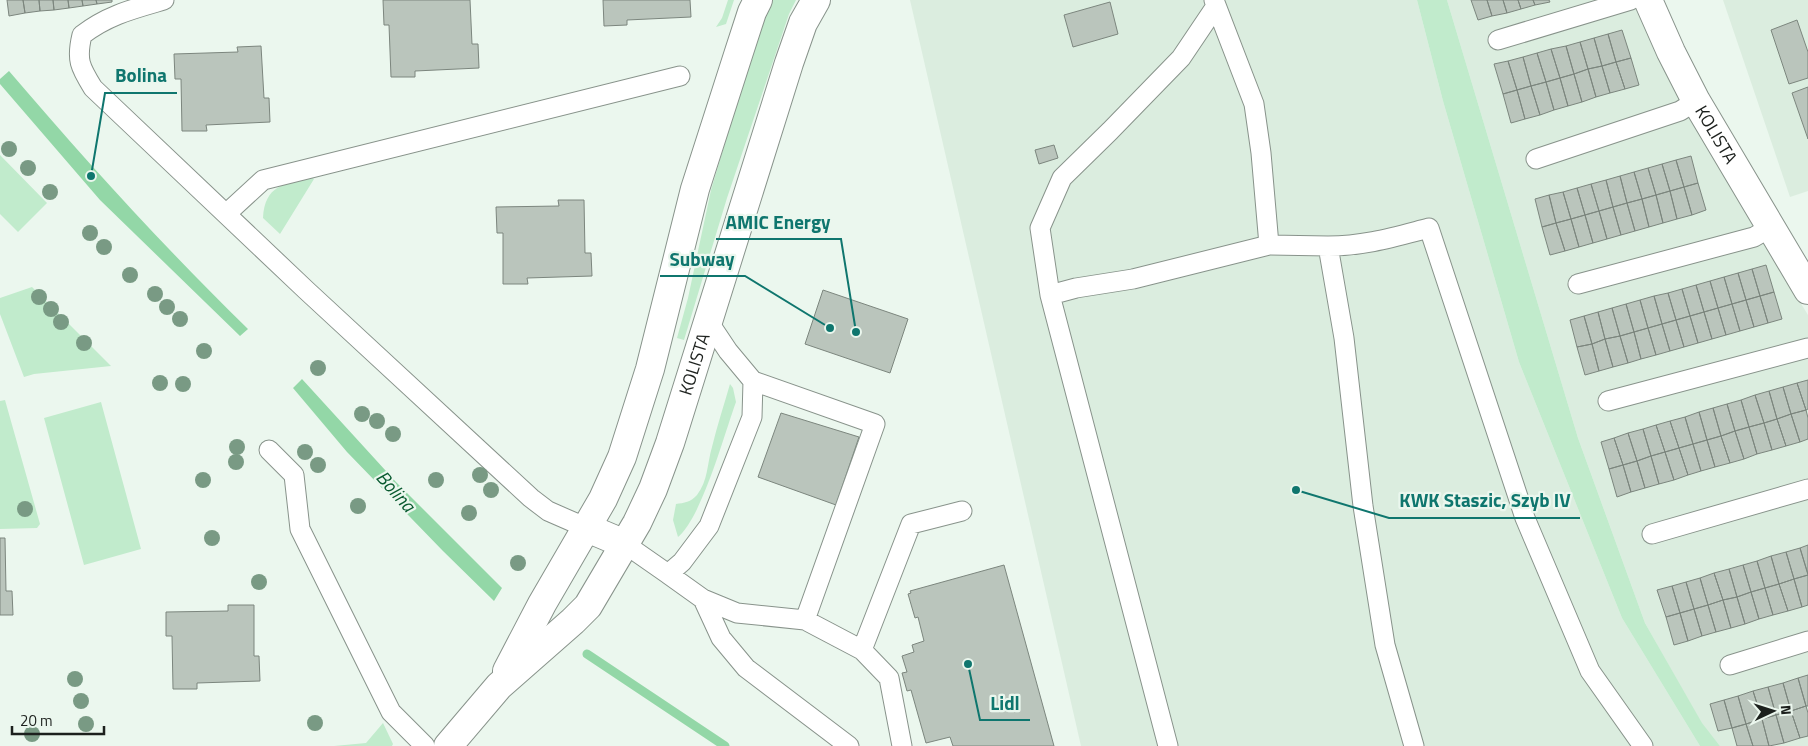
<svg xmlns="http://www.w3.org/2000/svg" width="1808" height="746" font-family="'Titillium Web',sans-serif">
	<style>
		.built { fill: #dbeddf }
		.green { fill: #c1ebcc }
		.water { fill: #93d7a7 }
		.lines { fill: none; stroke-linecap: round; stroke-linejoin: round }
		.stream { stroke: #93d7a7; stroke-width: 9 }
		.building { fill: #bac5bc; stroke: #7c867e }
		.lane-casing { stroke: #88938b; stroke-width: 21 }
		.street-casing { stroke: #88938b; stroke-width: 30 }
		.secondary-casing { stroke: #88938b; stroke-width: 30 }
		.lane { stroke: #fff; stroke-width: 19 }
		.street { stroke: #fff; stroke-width: 28 }
		.secondary { stroke: #fff; stroke-width: 28 }
		.tree { fill: #799a84 }
		.labels { text-anchor: middle; stroke-width: 4.5; stroke-linejoin: round; paint-order: stroke }
		.street-label { font-size: 18px; fill: #1c201d; stroke: #ebf7ee }
		.water-label { font-size: 19px; font-style: italic; fill: #085a2f; stroke: #ebf7ee }
		.leader { fill: none; stroke: #0f766e; stroke-width: 2 }
		.callout-dot { fill: #0f766e; stroke: #ebf7ee; stroke-width: 2 }
		.callout-label { font-size: 19px; text-anchor: middle; font-weight: bold; fill: #0f766e; stroke: #ebf7ee; stroke-width: 4.5; stroke-linejoin: round; paint-order: stroke }
	</style>
	<rect width="100%" height="100%" fill="#ebf7ee"/>
	<!-- built -->
	<path class="built" d="M910,0H1417L1443,101L1519,362L1622,618L1700,746H1081Z
		M1447,0H1632L1659,58L1744,211L1808,315V746H1720L1702,724L1645,623L1578,438Z
		M1723,0H1808V191L1790,197Z"/>
	<!-- green -->
	<path class="green" d="M728,0H734L726,24L716,27L722,18Z
		M773,0H796L789,14L727,198L684,340L677,338L688,298L711,190L753,49L762,24Z
		M1417,0H1447L1578,438L1645,623L1702,723L1720,746H1700L1622,618L1519,362L1443,101Z
		M0,155L47,203L18,232L0,214Z
		M311,177L314,179L280,234L263,218C265,185 284,184 311,177Z
		M32,287L111,366L34,374L24,377L0,314V298Z
		M730,384L733,388L736,402C724,435 702,517 678,537L673,520L676,504C684,503 691,502 697,495C708,481 707,464 712,447C717,426 724,405 730,384Z
		M5,400L40,524L37,528L0,529V401Z
		M101,402L141,549L84,565L44,418Z
		M383,723L393,744L392,746H334L366,743Z"/>
	<!-- water -->
	<path class="water" d="M9,71C85,160 164,247 248,329L240,336L100,200L0,84V79Z
		M302,379L396,482L502,588L494,601L443,551L347,452L293,388Z"/>
	<g class="lines">
		<!-- stream -->
		<path class="stream" d="M587,654L725,746"/>
	</g>
	<!-- building -->
	<path class="building" d="M7,0H23L25,13L9,16Z
		M23,0H39L40,11L25,13Z
		M39,0H53L54,10L40,11Z
		M53,0H68L69,8L54,10Z
		M68,0H82L83,6L69,8Z
		M82,0H96L97,4L83,6Z
		M96,0H112V2L97,4Z
		M383,0H470L472,44H478L479,68L415,71V77H391L389,25H384Z
		M603,0H690L691,17L627,20V25L604,26Z
		M1471,0H1487L1492,16L1478,20Z
		M1487,0H1503L1507,13L1492,16Z
		M1503,0H1518L1521,9L1507,13Z
		M1518,0H1533L1535,5L1521,9Z
		M1533,0H1549L1550,2L1535,5Z
		M1110,2L1118,34L1073,47L1064,15Z
		M1797,20L1808,52V78L1789,84L1771,30Z
		M1622,30L1631,58L1616,62L1608,34Z
		M1608,34L1616,62L1602,66L1594,38Z
		M1594,38L1602,66L1588,69L1580,42Z
		M1580,42L1588,69L1574,74L1566,46Z
		M261,46L264,98H269L270,122L206,125L207,131H182L181,79H175L174,54L238,52L237,47Z
		M1566,46L1574,74L1560,78L1551,49Z
		M1551,49L1560,78L1546,82L1537,53Z
		M1537,53L1546,82L1531,86L1523,57Z
		M1523,57L1531,86L1517,90L1508,61Z
		M1631,58L1639,85L1625,89L1616,62Z
		M1508,61L1517,90L1503,94L1494,64Z
		M1616,62L1625,89L1610,93L1602,66Z
		M1602,66L1610,93L1596,97L1588,69Z
		M1588,69L1596,97L1582,102L1574,74Z
		M1574,74L1582,102L1568,106L1560,78Z
		M1560,78L1568,106L1554,110L1546,82Z
		M1546,82L1554,110L1540,115L1531,86Z
		M1531,86L1540,115L1525,119L1517,90Z
		M1808,87V139L1792,93Z
		M1517,90L1525,119L1511,123L1503,94Z
		M1054,145L1058,158L1039,164L1035,150Z
		M1691,156L1698,183L1684,187L1676,160Z
		M1676,160L1684,187L1670,191L1662,164Z
		M1662,164L1670,191L1656,195L1648,168Z
		M1648,168L1656,195L1642,199L1634,172Z
		M1634,172L1642,199L1627,203L1620,176Z
		M1620,176L1627,203L1613,207L1606,180Z
		M1606,180L1613,207L1599,211L1591,184Z
		M1698,183L1706,210L1692,215L1684,187Z
		M1591,184L1599,211L1585,215L1577,188Z
		M1684,187L1692,215L1677,219L1670,191Z
		M1577,188L1585,215L1571,219L1563,192Z
		M1670,191L1677,219L1663,223L1656,195Z
		M1563,192L1571,219L1556,223L1549,195Z
		M1549,195L1556,223L1542,227L1535,199Z
		M1656,195L1663,223L1649,227L1642,199Z
		M1642,199L1649,227L1635,231L1627,203Z
		M558,200H584L585,253H591L592,276L527,278L528,284H503V233H497L496,207L559,206Z
		M1627,203L1635,231L1621,235L1613,207Z
		M1613,207L1621,235L1607,239L1599,211Z
		M1599,211L1607,239L1593,243L1585,215Z
		M1585,215L1593,243L1579,247L1571,219Z
		M1571,219L1579,247L1565,251L1556,223Z
		M1556,223L1565,251L1550,255L1542,227Z
		M1766,265L1774,292L1760,296L1752,269Z
		M1752,269L1760,296L1746,300L1738,273Z
		M1738,273L1746,300L1732,304L1724,277Z
		M1724,277L1732,304L1718,308L1710,281Z
		M1710,281L1718,308L1704,312L1696,285Z
		M1696,285L1704,312L1690,316L1682,289Z
		M1682,289L1690,316L1676,320L1668,293Z
		M823,290L908,319L890,373L805,344Z
		M1774,292L1782,319L1768,323L1760,296Z
		M1668,293L1676,320L1662,324L1654,296Z
		M1654,296L1662,324L1648,328L1640,300Z
		M1760,296L1768,323L1754,327L1746,300Z
		M1640,300L1648,328L1634,332L1626,304Z
		M1746,300L1754,327L1740,331L1732,304Z
		M1626,304L1634,332L1620,336L1612,308Z
		M1732,304L1740,331L1726,335L1718,308Z
		M1612,308L1620,336L1605,339L1598,312Z
		M1718,308L1726,335L1712,339L1704,312Z
		M1598,312L1605,339L1592,344L1584,316Z
		M1704,312L1712,339L1698,343L1690,316Z
		M1584,316L1592,344L1577,347L1570,320Z
		M1690,316L1698,343L1684,347L1676,320Z
		M1676,320L1684,347L1670,351L1662,324Z
		M1662,324L1670,351L1656,355L1648,328Z
		M1648,328L1656,355L1641,359L1634,332Z
		M1634,332L1641,359L1628,363L1620,336Z
		M1620,336L1628,363L1613,367L1605,339Z
		M1605,339L1613,367L1599,371L1592,344Z
		M1592,344L1599,371L1585,375L1577,347Z
		M1808,380V409L1806,410L1797,383Z
		M1797,383L1806,410L1791,414L1783,387Z
		M1783,387L1791,414L1777,419L1769,391Z
		M1769,391L1777,419L1764,423L1755,395Z
		M1755,395L1764,423L1749,427L1741,400Z
		M1741,400L1749,427L1735,431L1727,404Z
		M1727,404L1735,431L1721,436L1713,408Z
		M1713,408L1721,436L1707,440L1699,412Z
		M1806,410L1808,418V439L1800,442L1791,414Z
		M1699,412L1707,440L1693,444L1685,417Z
		M781,413L859,437L836,505L758,477Z
		M1791,414L1800,442L1786,446L1777,419Z
		M1685,417L1693,444L1679,448L1670,421Z
		M1777,419L1786,446L1772,450L1764,423Z
		M1670,421L1679,448L1665,452L1656,425Z
		M1764,423L1772,450L1757,454L1749,427Z
		M1656,425L1665,452L1651,456L1643,429Z
		M1749,427L1757,454L1744,459L1735,431Z
		M1643,429L1651,456L1637,461L1628,433Z
		M1735,431L1744,459L1730,463L1721,436Z
		M1628,433L1637,461L1623,465L1614,438Z
		M1721,436L1730,463L1715,467L1707,440Z
		M1614,438L1623,465L1609,469L1601,442Z
		M1707,440L1715,467L1701,471L1693,444Z
		M1693,444L1701,471L1688,475L1679,448Z
		M1679,448L1688,475L1674,480L1665,452Z
		M1665,452L1674,480L1659,484L1651,456Z
		M1651,456L1659,484L1645,488L1637,461Z
		M1637,461L1645,488L1631,492L1623,465Z
		M1623,465L1631,492L1617,497L1609,469Z
		M0,538H5L6,591H12L13,615H0Z
		M1808,545V574L1800,548Z
		M1800,548L1808,575L1794,579L1786,552Z
		M1786,552L1794,579L1779,584L1771,556Z
		M1771,556L1779,584L1765,588L1757,561Z
		M1757,561L1765,588L1751,592L1743,565Z
		M1004,565L1054,746H953L950,737L926,743L911,690L907,691L902,673L907,672L902,656L914,652L912,645L924,641L918,617L915,618L908,594L911,593L910,591Z
		M1743,565L1751,592L1737,597L1729,569Z
		M1729,569L1737,597L1723,600L1714,573Z
		M1714,573L1723,600L1708,605L1700,578Z
		M1808,575V605L1802,607L1794,579Z
		M1700,578L1708,605L1694,609L1686,582Z
		M1794,579L1802,607L1788,611L1779,584Z
		M1686,582L1694,609L1680,613L1672,586Z
		M1779,584L1788,611L1773,615L1765,588Z
		M1672,586L1680,613L1666,617L1657,590Z
		M1765,588L1773,615L1759,619L1751,592Z
		M1751,592L1759,619L1745,624L1737,597Z
		M1737,597L1745,624L1731,628L1723,600Z
		M1723,600L1731,628L1716,632L1708,605Z
		M228,605H254V656H259L260,681L197,683V689H173L172,636H166V612L228,611Z
		M1708,605L1716,632L1702,636L1694,609Z
		M1694,609L1702,636L1688,641L1680,613Z
		M1680,613L1688,641L1674,645L1666,617Z
		M1808,675V706H1806L1798,678Z
		M1798,678L1806,706L1791,711L1783,683Z
		M1783,683L1791,711L1776,715L1768,687Z
		M1768,687L1776,715L1762,719L1753,691Z
		M1753,691L1762,719L1746,724L1738,696Z
		M1738,696L1746,724L1732,728L1724,700Z
		M1724,700L1732,728L1718,731L1710,704Z
		M1806,706L1808,713V736L1800,738L1791,711Z
		M1791,711L1800,738L1784,743L1776,715Z
		M1776,715L1784,743L1769,746L1762,719Z
		M1762,719L1769,746H1753L1746,724Z
		M1746,724L1753,746H1737L1732,728Z"/>
	<g class="lines">
		<!-- lane casing -->
		<g class="lane-casing">
			<path id="lane" d="M164,0C133,9 108,15 82,35C76,60 80,67 93,88L306,290L531,498L548,511L587,528
				M1214,0L1254,104L1261,153L1269,245
				M1498,40L1631,0
				M1536,159L1680,111L1696,101
				M226,214L263,180L680,76
				M1328,246C1365,246 1394,237 1429,228L1525,518L1590,671L1643,746
				M1578,284L1754,237L1771,227
				M1050,295L1076,288L1133,279L1269,245L1328,246L1344,338L1363,506L1385,645L1414,746
				M708,321L728,351L753,381L875,424L805,620
				M1608,401L1808,348
				M269,450L294,475L300,529L391,712L425,746
				M1652,534L1808,489
				M625,544L668,574L682,562L709,526L752,417L753,381
				M668,574L703,599L737,613L805,620L862,650L889,678L902,746
				M703,599L721,638L746,668L849,746
				M862,650L911,524L962,511
				M1730,665L1808,641
				M1168,746L1050,295L1040,228L1062,178L1110,131L1181,58L1216,6"/>
		</g>
		<!-- street casing -->
		<g class="street-casing">
			<g id="street">
				<path id="s1" d="M1648,0L1671,52L1696,101L1808,290"/>
				<path d="M587,528L625,544"/>
			</g>
		</g>
		<!-- secondary casing -->
		<g class="secondary-casing">
			<g id="secondary">
				<path d="M507,671L542,604L603,499L622,457L650,369L695,189L739,52L752,12L758,0"/>
				<path id="s2" d="M448,746L499,686L573,621L588,606L637,523L653,489L670,443L789,63L803,23L816,0"/>
			</g>
		</g>
		<!-- lane -->
		<use href="#lane" class="lane"/>
		<!-- street -->
		<use href="#street" class="street"/>
		<!-- secondary -->
		<use href="#secondary" class="secondary"/>
	</g>
	<!-- trees -->
	<g class="tree">
		<circle cx="9" cy="149" r="8"/>
		<circle cx="28" cy="168" r="8"/>
		<circle cx="50" cy="192" r="8"/>
		<circle cx="90" cy="233" r="8"/>
		<circle cx="104" cy="247" r="8"/>
		<circle cx="130" cy="275" r="8"/>
		<circle cx="155" cy="294" r="8"/>
		<circle cx="39" cy="297" r="8"/>
		<circle cx="167" cy="307" r="8"/>
		<circle cx="51" cy="309" r="8"/>
		<circle cx="180" cy="319" r="8"/>
		<circle cx="61" cy="322" r="8"/>
		<circle cx="84" cy="343" r="8"/>
		<circle cx="204" cy="351" r="8"/>
		<circle cx="318" cy="368" r="8"/>
		<circle cx="160" cy="383" r="8"/>
		<circle cx="183" cy="384" r="8"/>
		<circle cx="362" cy="414" r="8"/>
		<circle cx="377" cy="421" r="8"/>
		<circle cx="393" cy="434" r="8"/>
		<circle cx="237" cy="447" r="8"/>
		<circle cx="305" cy="452" r="8"/>
		<circle cx="236" cy="462" r="8"/>
		<circle cx="318" cy="465" r="8"/>
		<circle cx="480" cy="475" r="8"/>
		<circle cx="203" cy="480" r="8"/>
		<circle cx="436" cy="480" r="8"/>
		<circle cx="491" cy="490" r="8"/>
		<circle cx="358" cy="506" r="8"/>
		<circle cx="25" cy="509" r="8"/>
		<circle cx="469" cy="513" r="8"/>
		<circle cx="212" cy="538" r="8"/>
		<circle cx="518" cy="563" r="8"/>
		<circle cx="259" cy="582" r="8"/>
		<circle cx="75" cy="679" r="8"/>
		<circle cx="81" cy="701" r="8"/>
		<circle cx="315" cy="723" r="8"/>
		<circle cx="86" cy="724" r="8"/>
		<circle cx="32" cy="734" r="8"/>
	</g>
	<g class="labels">
		<!-- street labels -->
		<g class="street-label">
			<text dy="6" stroke="none"><textPath href="#s1" startOffset="151">KOLISTA</textPath></text>
			<text dy="6" stroke="none"><textPath href="#s2" startOffset="464">KOLISTA</textPath></text>
		</g>
		<!-- water labels -->
		<g class="water-label">
			<text transform="translate(396 491) rotate(48)" y="7">Bolina</text>
		</g>
	</g>
	<!-- callouts -->
	<path class="leader" d="M91 176L105 93H177M856 332L841 239H716M830 328L745 276H660M1296 490L1389 518H1580M968 664L980 720H1030"/>
	<g class="callout-dot">
		<circle cx="91" cy="176" r="5"/>
		<circle cx="856" cy="332" r="5"/>
		<circle cx="830" cy="328" r="5"/>
		<circle cx="1296" cy="490" r="5"/>
		<circle cx="968" cy="664" r="5"/>
	</g>
	<g class="callout-label">
		<text x="141" y="82">Bolina</text>
		<text x="778" y="229">AMIC Energy</text>
		<text x="702" y="266">Subway</text>
		<text x="1485" y="507">KWK Staszic, Szyb IV</text>
		<text x="1005" y="710">Lidl</text>
	</g>
	<!-- north arrow -->
	<g transform="translate(1773 711) rotate(86)" stroke="#ebf7ee" stroke-width="4" paint-order="stroke">
	<path d="M0-4L9 19L0 12L-9 19Z" fill="#1c201d"/>
	<text y="-8" font-size="14" font-weight="bold" text-anchor="middle" fill="#1c201d">N</text>
	</g>
	<!-- scale -->
	<path d="M12 726v8h92v-8" fill="none" stroke="#1c201d" stroke-width="2.5"/>
	<text x="20" y="726" font-size="15" fill="#1c201d" stroke="#ebf7ee" stroke-width="4" paint-order="stroke">20 m</text>
</svg>
